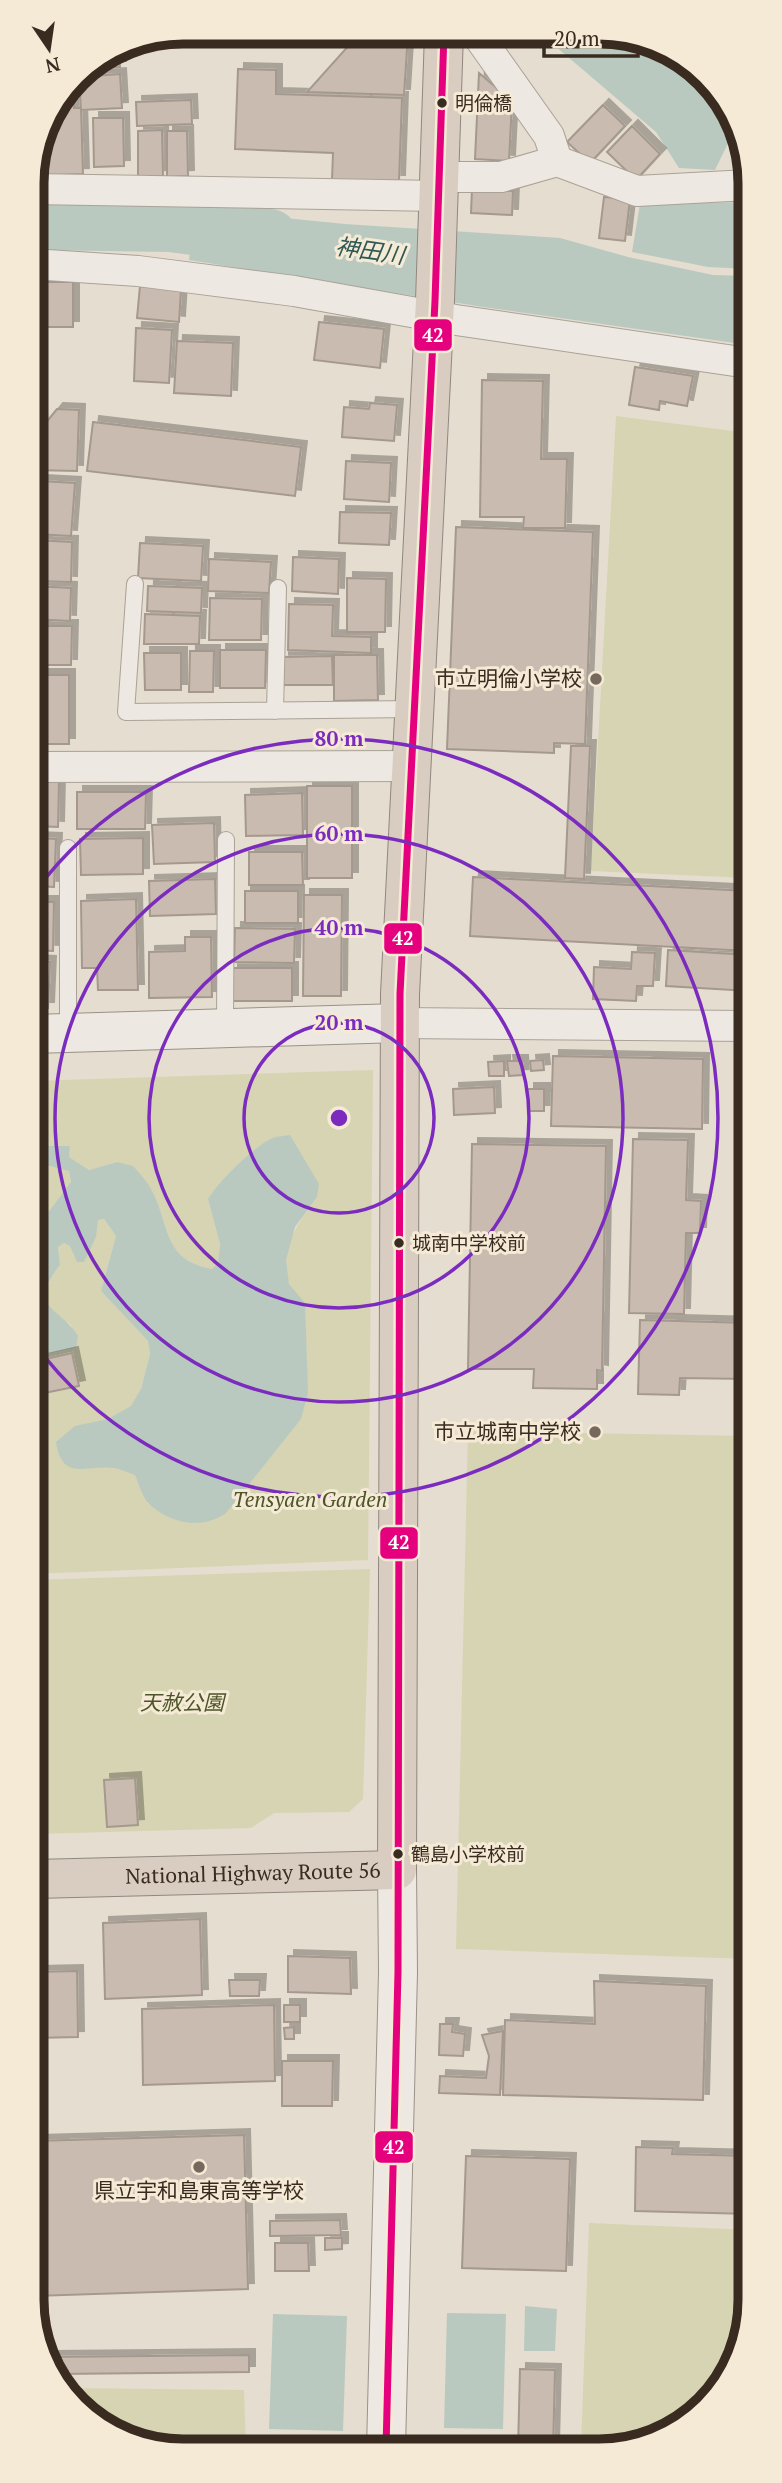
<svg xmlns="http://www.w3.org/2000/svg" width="782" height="2483" font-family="'PT Serif','Noto Sans JP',serif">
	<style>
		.green { fill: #d6d4b2 }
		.water { fill: #bac9bf }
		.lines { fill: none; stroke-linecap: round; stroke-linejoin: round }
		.river { stroke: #bac9bf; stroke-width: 56 }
		.building { fill: #c9bbb0; stroke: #a5998e; stroke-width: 2; filter: url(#shadow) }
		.lane-casing { stroke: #aaa298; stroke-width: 18 }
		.street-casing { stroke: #aaa298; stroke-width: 32 }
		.secondary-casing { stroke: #9a9288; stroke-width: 40 }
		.highway-casing { stroke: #90887f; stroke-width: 40 }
		.lane { stroke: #ede8e1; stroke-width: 16 }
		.street { stroke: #ede8e1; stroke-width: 30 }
		.secondary { stroke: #ede8e1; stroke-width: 38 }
		.highway { stroke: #d8cdc0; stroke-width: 38 }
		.bus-1-casing { stroke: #f5ead6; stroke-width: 12 }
		.bus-1 { stroke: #e5007d; stroke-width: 7 }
		.ring { fill: none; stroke: #7b2cbf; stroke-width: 3.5 }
		.bus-dot { fill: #392b20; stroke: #f5ead6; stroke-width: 2.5 }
		.poi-dot { fill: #75695d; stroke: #f5ead6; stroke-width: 2.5 }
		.labels { text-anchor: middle; stroke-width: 6; stroke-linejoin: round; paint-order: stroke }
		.bus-label { font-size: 19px; fill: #392b20; stroke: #f5ead6; text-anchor: start }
		.poi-label { font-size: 21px; fill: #392b20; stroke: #f5ead6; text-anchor: end }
		.park-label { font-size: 21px; font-style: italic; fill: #4c5527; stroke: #f5ead6 }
		.street-label { font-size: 21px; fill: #392b20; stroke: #f5ead6 }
		.water-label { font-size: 23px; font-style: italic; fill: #2f5954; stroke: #f5ead6 }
		.rim { fill: none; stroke: #392b20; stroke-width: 9 }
		.centre { fill: #7b2cbf; stroke: #f5ead6; stroke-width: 3.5 }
		.ring-label { font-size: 21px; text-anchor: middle; font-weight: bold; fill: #7b2cbf; stroke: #f5ead6; stroke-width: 6; stroke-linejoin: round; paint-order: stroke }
		.line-badge { stroke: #f5ead6; stroke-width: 2.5 }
		.badge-label { font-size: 19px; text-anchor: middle; font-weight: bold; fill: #fff }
	</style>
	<defs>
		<filter id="shadow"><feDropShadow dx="6" dy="-6" stdDeviation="0" flood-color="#0004"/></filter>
	</defs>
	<rect width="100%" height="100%" fill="#e5ddcf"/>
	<!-- green -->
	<path class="green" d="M616,416L748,433L749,878L591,871Z
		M373,1070L368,1560L33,1574V1357L76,1348L71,1325L47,1307C43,1290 50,1279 60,1265L58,1247L63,1243L71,1246L74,1255L96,1237L97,1220L104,1219L116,1236L101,1291L148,1341L150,1354L141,1389L136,1475L148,1504L174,1518L304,1303C300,1298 293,1292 290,1285C274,1255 300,1220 317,1197L208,1199L220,1244L218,1264L212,1269C163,1261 171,1226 152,1191C146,1179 127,1170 117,1162L89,1170L69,1157L70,1146H33V1081Z
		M33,1162L69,1171L71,1183L50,1210L36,1220L33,1234Z
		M468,1431L749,1436L750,1959L456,1949Z
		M370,1569L363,1799L349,1812L274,1813L251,1828L34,1834L33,1580Z
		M589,2223L750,2230V2310L713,2400L628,2449H581Z
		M66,2388L244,2390L246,2449H153L75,2407Z"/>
	<!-- water -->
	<path class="water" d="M541,34H629L707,76L735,129L715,170L679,168L656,132Z
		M748,202V269L708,267L632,252L640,204Z
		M195,209L345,224L560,238L628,257L713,275L748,276V345L483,307L189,260Z
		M290,1135L319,1184L317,1197L295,1227L286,1260L289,1284L305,1303L308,1393L301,1419L226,1513C202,1530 172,1524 150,1505C143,1499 139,1484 135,1475C129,1473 121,1469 114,1468C88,1464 62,1483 56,1442L75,1426L108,1419L131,1406L141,1389L150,1354L148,1341L101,1291L116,1236L104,1219L98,1220L96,1237L84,1262H77L70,1246L64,1243L58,1247L60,1265C26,1310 58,1304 78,1336L76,1348L33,1357V1234L36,1220L50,1210L71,1182L69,1171L33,1162V1146H70L69,1157L89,1170L117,1162L133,1166C139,1173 146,1180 150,1187C171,1223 161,1260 212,1269L218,1263L220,1244L208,1199C219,1181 254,1146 273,1138C278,1136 285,1136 290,1135Z
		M525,2306L557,2309L555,2351H524Z
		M447,2313L506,2314L503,2429L444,2428Z
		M273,2314L347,2316L343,2431L269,2429Z"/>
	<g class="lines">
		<!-- river -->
		<path class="river" d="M32,222L170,224L270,237"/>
	</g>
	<!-- building -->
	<path class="building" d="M360,33H408L404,95L307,92Z
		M495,34H515L503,44Z
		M119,47L120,67L88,68Z
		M238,69L276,70V94L402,98L399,181L332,180L333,153L235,149Z
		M479,73L512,101L509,161L475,159Z
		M120,74L122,108L81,110L79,77Z
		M74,79V108H81L83,174L32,176L43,124Z
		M191,100L192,124L137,126L136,102Z
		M603,105L625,126L590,163L567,142Z
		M93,118H123L124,166L94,167Z
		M632,126L660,154L636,180L607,152Z
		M162,130L163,176L138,177V131Z
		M167,131H187L188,176L167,177Z
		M472,189L513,191L512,215L471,213Z
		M604,197L630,199L625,241L599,238Z
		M46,282H73V327H45Z
		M140,286L181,289L179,322L137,318Z
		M319,322L384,329L380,368L314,360Z
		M136,328L172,330L169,383L134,381Z
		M32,331H36L37,359H32Z
		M177,341L233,343L231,396L174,393Z
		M635,367L693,376L687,406L660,401L659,410L629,405Z
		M482,380L543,381L541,459H567L565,528H523L524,517H480Z
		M370,403L397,405L394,441L342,437L344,407L369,409Z
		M57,409L79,410L77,471L32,470V444H43L44,425Z
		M93,422L301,447L295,496L87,471Z
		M346,461L391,463L389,502L344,499Z
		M40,481L75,483L71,536L36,534Z
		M340,512L391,513L389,545L339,543Z
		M456,527L593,532L585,744L554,743V753L447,749Z
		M32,540L72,542L71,582L32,581Z
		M140,543L203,546L201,581L138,578Z
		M293,557L339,559L338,594L292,591Z
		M209,559L271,562L269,593L208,591Z
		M347,578L386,579L385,632H347Z
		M32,586L71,588L70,621L32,619Z
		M148,586L202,588L201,613L147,611Z
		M210,598L262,599L261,640H209Z
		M289,604L333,605L332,636L371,637V653L288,650Z
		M145,614L200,616L199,644H144Z
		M32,626H72L71,665H32Z
		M220,650H266L265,688H220Z
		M190,651H214L213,692H189Z
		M144,653H181V690H145Z
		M334,655H377L378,700L334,701Z
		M332,656L333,685H283V657Z
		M32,675H69V744H32Z
		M571,746H590L584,879L565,878Z
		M33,782H59L58,827L33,826Z
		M307,786H352V878H307Z
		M77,792H146L145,829H77Z
		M302,793L303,835L246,836L245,795Z
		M214,823L215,862L154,864L152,825Z
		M33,838L56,839L54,887L33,886Z
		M143,838V874L81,875L80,839Z
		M249,852H302L303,885H249Z
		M473,877L749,891V951L470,936Z
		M215,879L216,914L150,916L149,881Z
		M245,891H298V923H245Z
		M304,895H342L341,996H303Z
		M136,899L138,990H98L97,968H82L81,901Z
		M33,902H54L53,951L33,950Z
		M235,928L295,929L294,963L234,962Z
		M185,937H211L212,997L149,998V952L185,951Z
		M668,950L749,955V991L666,986Z
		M632,952L655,953L653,986H637L636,1001L593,999L594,967L631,969Z
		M33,961L50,962L48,1008H33Z
		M232,968H292V1001H232Z
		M553,1056L703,1059L702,1129L551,1126Z
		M543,1060L544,1070L531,1071L530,1061Z
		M504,1061V1076H489L488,1062Z
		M507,1061H522L523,1075L509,1076Z
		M494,1087L495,1113L454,1115L453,1089Z
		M528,1089H544V1111H528Z
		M748,1131L749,1132V1269H744Z
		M633,1139L688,1140L686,1200L701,1201L700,1233H686L684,1314L629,1313Z
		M472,1144L606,1146L602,1371L597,1370V1389L533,1388L534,1369H468Z
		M640,1320L749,1323V1379L680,1378L679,1395L638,1394Z
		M72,1353L79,1386L44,1393L37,1361Z
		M135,1778L138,1825L107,1827L104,1780Z
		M200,1919L202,1995L105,1999L103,1923Z
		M288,1956L350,1958L351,1994L288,1992Z
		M77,1971L78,2037L34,2038V1972Z
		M229,1980H260L259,1996H230Z
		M594,1981L706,1986L703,2100L503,2095L505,2020L595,2024Z
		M750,1988V2099H745Z
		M274,2005L275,2081L143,2085L142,2009Z
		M284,2005H300V2022H284Z
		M440,2024H453L452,2032L465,2034L463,2056L439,2055Z
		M294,2027V2039H285L284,2028Z
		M503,2031L500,2095L439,2093L440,2076L486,2078L489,2056L482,2035Z
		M282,2061H333L332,2106H282Z
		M244,2135L248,2289L34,2296V2141Z
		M636,2147L673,2148L672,2154L750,2156V2214L635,2211Z
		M466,2156L570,2159L566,2271L462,2268Z
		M340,2220L341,2235L270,2236V2221Z
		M325,2238H342V2249L325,2250Z
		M275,2243H308L309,2271H275Z
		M249,2355V2372L58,2374L49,2357Z
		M520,2369L555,2370L553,2449H518Z"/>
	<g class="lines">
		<!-- lane casing -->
		<g class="lane-casing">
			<path id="lane" d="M135,584L126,712L414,709
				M275,711L278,588
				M225,1028L226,840
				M68,1033V848"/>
		</g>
		<!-- street casing -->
		<g class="street-casing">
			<path id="street" d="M476,33L549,136L557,161
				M439,177H501L557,161L637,191L748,185
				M32,189L438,196
				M32,264L138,271L294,291L456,320L748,363
				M33,767L411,766
				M400,1023L749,1026"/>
		</g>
		<!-- secondary casing -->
		<g class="secondary-casing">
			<path id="secondary" d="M33,1034L400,1023
				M386,2449L398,1972L397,1870"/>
		</g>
		<!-- highway casing -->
		<g class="highway-casing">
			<g id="highway">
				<path id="s1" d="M34,1879L397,1870L400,994L435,301L444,33"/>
			</g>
		</g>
		<!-- lane -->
		<use href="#lane" class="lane"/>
		<!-- street -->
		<use href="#street" class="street"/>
		<!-- secondary -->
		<use href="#secondary" class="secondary"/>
		<!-- highway -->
		<use href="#highway" class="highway"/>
		<!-- bus-1 casing -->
		<g class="bus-1-casing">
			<path id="bus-1" d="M386,2449L398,1972L400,994L435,301L444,33"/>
		</g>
		<!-- bus-1 -->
		<use href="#bus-1" class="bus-1"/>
	</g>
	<!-- distance rings -->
	<g class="ring">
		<circle cx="339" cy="1118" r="95"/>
		<circle cx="339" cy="1118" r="190"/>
		<circle cx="339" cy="1118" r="284"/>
		<path d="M34 893A379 379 0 1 1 34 1343"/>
	</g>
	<!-- markers -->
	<g class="bus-dot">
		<circle cx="442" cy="103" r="6"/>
		<circle cx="399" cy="1243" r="6"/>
		<circle cx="398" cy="1854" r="6"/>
	</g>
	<g class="poi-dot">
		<circle cx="596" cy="679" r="7"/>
		<circle cx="595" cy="1432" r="7"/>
		<circle cx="199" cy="2167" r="7"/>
	</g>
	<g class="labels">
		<!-- bus labels -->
		<g class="bus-label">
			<text x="455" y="110">明倫橋</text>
			<text x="412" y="1250">城南中学校前</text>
			<text x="411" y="1861">鶴島小学校前</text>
		</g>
		<!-- poi labels -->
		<g class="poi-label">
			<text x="582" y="686">市立明倫小学校</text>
			<text x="581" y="1439">市立城南中学校</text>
			<text x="199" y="2198" text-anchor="middle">県立宇和島東高等学校</text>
		</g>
		<!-- park labels -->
		<g class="park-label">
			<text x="310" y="1507">Tensyaen Garden</text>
			<text x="182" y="1710">天赦公園</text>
		</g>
		<!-- street labels -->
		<g class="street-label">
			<text dy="7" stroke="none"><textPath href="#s1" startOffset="219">National Highway Route 56</textPath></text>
		</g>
		<!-- water labels -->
		<g class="water-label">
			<text transform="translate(370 251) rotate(8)" y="8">神田川</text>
		</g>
	</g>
	<!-- crop -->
	<path d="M0 0H782V2483H0ZM183 44H599A139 139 0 0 1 738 183V2300A139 139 0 0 1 599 2439H183A139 139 0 0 1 44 2300V183A139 139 0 0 1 183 44Z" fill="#f5ead6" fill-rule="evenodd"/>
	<path class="rim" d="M183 44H599A139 139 0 0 1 738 183V2300A139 139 0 0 1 599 2439H183A139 139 0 0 1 44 2300V183A139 139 0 0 1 183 44Z"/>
	<circle cx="339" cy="1118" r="10" class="centre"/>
	<g class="ring-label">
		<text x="339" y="746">80 m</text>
		<text x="339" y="841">60 m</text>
		<text x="339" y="935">40 m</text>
		<text x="339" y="1030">20 m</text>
	</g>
	<g class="line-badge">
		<rect x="413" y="318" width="40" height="34" rx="7" fill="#e5007d"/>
		<rect x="383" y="922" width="40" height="33" rx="7" fill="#e5007d"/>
		<rect x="379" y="1526" width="40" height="34" rx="7" fill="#e5007d"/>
		<rect x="374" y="2130" width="40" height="34" rx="7" fill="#e5007d"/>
	</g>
	<g class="badge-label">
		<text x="433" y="342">42</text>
		<text x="403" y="945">42</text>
		<text x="399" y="1549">42</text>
		<text x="394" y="2154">42</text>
	</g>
	<!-- north arrow -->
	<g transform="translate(49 49) rotate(167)" stroke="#f5ead6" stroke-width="5" paint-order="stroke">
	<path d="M0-5L12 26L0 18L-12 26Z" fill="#392b20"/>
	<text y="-10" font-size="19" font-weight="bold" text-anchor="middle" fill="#392b20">N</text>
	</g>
	<!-- scale -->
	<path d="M544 46v10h94v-10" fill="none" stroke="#392b20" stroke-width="3.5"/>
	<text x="554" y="46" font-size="21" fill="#392b20" stroke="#f5ead6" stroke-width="5" paint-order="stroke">20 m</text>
</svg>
